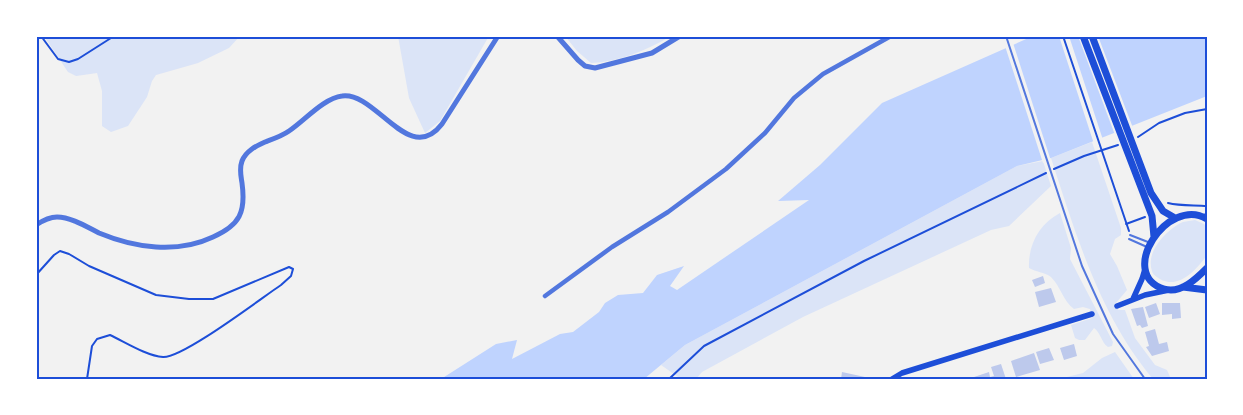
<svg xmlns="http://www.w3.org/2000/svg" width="1243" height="415" font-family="'Fira Sans Condensed',sans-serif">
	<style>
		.green { fill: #dbe4f7 }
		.water { fill: #bfd3fe }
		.pier { fill: #f2f2f2 }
		.building { fill: #bdc9ec }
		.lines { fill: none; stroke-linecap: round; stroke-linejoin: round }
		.path { stroke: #1d4ed8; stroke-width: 2 }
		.service { stroke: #5277de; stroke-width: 2 }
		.minor { stroke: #5277de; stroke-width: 4.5 }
		.tertiary { stroke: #5277de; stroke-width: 5 }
		.secondary { stroke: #1d4ed8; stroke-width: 5.5 }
		.primary { stroke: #1d4ed8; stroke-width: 7 }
		.trunk { stroke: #1d4ed8; stroke-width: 7 }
		.neatline { fill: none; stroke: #1d4ed8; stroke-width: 2 }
	</style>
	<rect width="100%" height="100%" fill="#f2f2f2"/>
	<!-- green -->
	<path class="green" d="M44,36H240L229,48L198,63L156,75L152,81L147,97L128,126L111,132L102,126V91L97,73L76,76L68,72Z
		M398,36H489L440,121L425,133L409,98Z
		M565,36H671C647,50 619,62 591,63L577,51Z
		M1092,142L1121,228V235L1115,239L1110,254L1117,266L1127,290L1116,303L1118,310H1125L1135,338L1155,365L1167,370L1171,379H1153C1100,316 1076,235 1051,158Z
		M1043,161L1051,186L1009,226L991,230L803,317L702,372L696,379H681L661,365L685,345L1017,166Z
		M1060,213L1071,248L1070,259L1113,342L1112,346L1108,347C1101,342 1101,333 1094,328L1085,340H1079L1075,338L1071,325L1092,318L1090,309L1083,307L1074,309C1063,301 1061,287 1051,277C1044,272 1036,272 1029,268C1028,245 1039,224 1060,213Z
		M1195,220L1204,224L1207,227V255C1197,269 1179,290 1160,279C1157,277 1153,275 1152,271C1145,252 1167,229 1183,222C1187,221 1191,221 1195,220Z
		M1115,352L1134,379H1059L1083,373L1102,358Z"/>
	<!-- water -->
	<path class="water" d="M1033,36H1207V96L1051,158L1017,166L685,345L644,379H441L496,344L517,340L512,359L560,334L573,332L599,312L605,303L618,295L643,293L657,275L684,266L670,286L677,290L809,200L778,201L820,165L882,103Z"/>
	<!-- pier -->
	<path class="pier" d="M1059,36H1069L1103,140L1094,144Z
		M1078,36H1098L1133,128L1115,135Z
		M1013,43L1051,161L1043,163L1005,46Z"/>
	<!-- building -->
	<path class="building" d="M1043,276L1045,283L1035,287L1032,280Z
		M1051,288L1056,302L1039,307L1035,292Z
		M1156,303L1160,314L1149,318L1145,307Z
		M1162,303H1180L1181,318L1172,319V314L1162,315Z
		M1143,307L1148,326L1142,328L1140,325L1137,326L1131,309Z
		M1155,329L1159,344L1167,342L1169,351L1152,356L1146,347L1149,346L1145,332Z
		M1074,344L1077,356L1064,360L1060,348Z
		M1049,348L1054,360L1040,364L1036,352Z
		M1034,353L1040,370L1016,377L1011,361Z
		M1001,364L1006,379H968L989,372L990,377L994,376L991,367Z
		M842,372L865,377L864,379H841Z"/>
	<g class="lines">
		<!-- path -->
		<path class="path" d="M41,36L58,59L69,62L78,59L111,38L119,36
			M1063,36L1129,231
			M1138,137L1159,123L1185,113L1207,109
			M1054,169L1084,156L1118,145
			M1168,203C1180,206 1193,205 1207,206
			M1126,224L1145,217
			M36,275L54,255L60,251L69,254L89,266L156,295L189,299H213L289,267L293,269L291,276L281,285C260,299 183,358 163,357C147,356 125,342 110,335L97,339L92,346L87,379
			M669,379L704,346L864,261L1046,173"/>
		<!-- service -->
		<path class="service" d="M1006,36L1082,266L1113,334L1145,379
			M1130,235L1148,242
			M1129,239L1147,247"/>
		<!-- minor -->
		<path class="minor" d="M545,296L612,247L668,212L726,169L765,133L794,98L823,74L891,36"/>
		<!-- tertiary -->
		<path class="tertiary" d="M557,36L578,60L585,66L595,68L652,53L680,36
			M36,225C42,221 49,217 57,217C71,217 87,227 99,233C135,248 177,254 213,237C240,225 246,212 242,183C241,176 239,169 242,161C246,151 256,146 265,142C273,139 282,136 289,131C304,121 324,98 342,96C376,91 409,167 442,124L498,36"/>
		<!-- secondary -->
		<path class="secondary" d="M1133,299L1142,279L1145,269
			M1117,306L1145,295L1169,290
			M892,379L902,373L1092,314"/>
		<!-- primary -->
		<path class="primary" d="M1083,36L1152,216L1154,237
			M1092,36L1151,193L1163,211L1175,218
			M1207,219C1168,195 1116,274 1164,289C1181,294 1196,279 1207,268
			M1183,287L1207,290"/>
		<!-- trunk -->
		<path class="trunk" d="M1205,217H1207"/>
	</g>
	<!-- border -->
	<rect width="1243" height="415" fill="none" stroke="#ffffff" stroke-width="75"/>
	<rect x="38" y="38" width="1168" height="340" class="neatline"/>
</svg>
